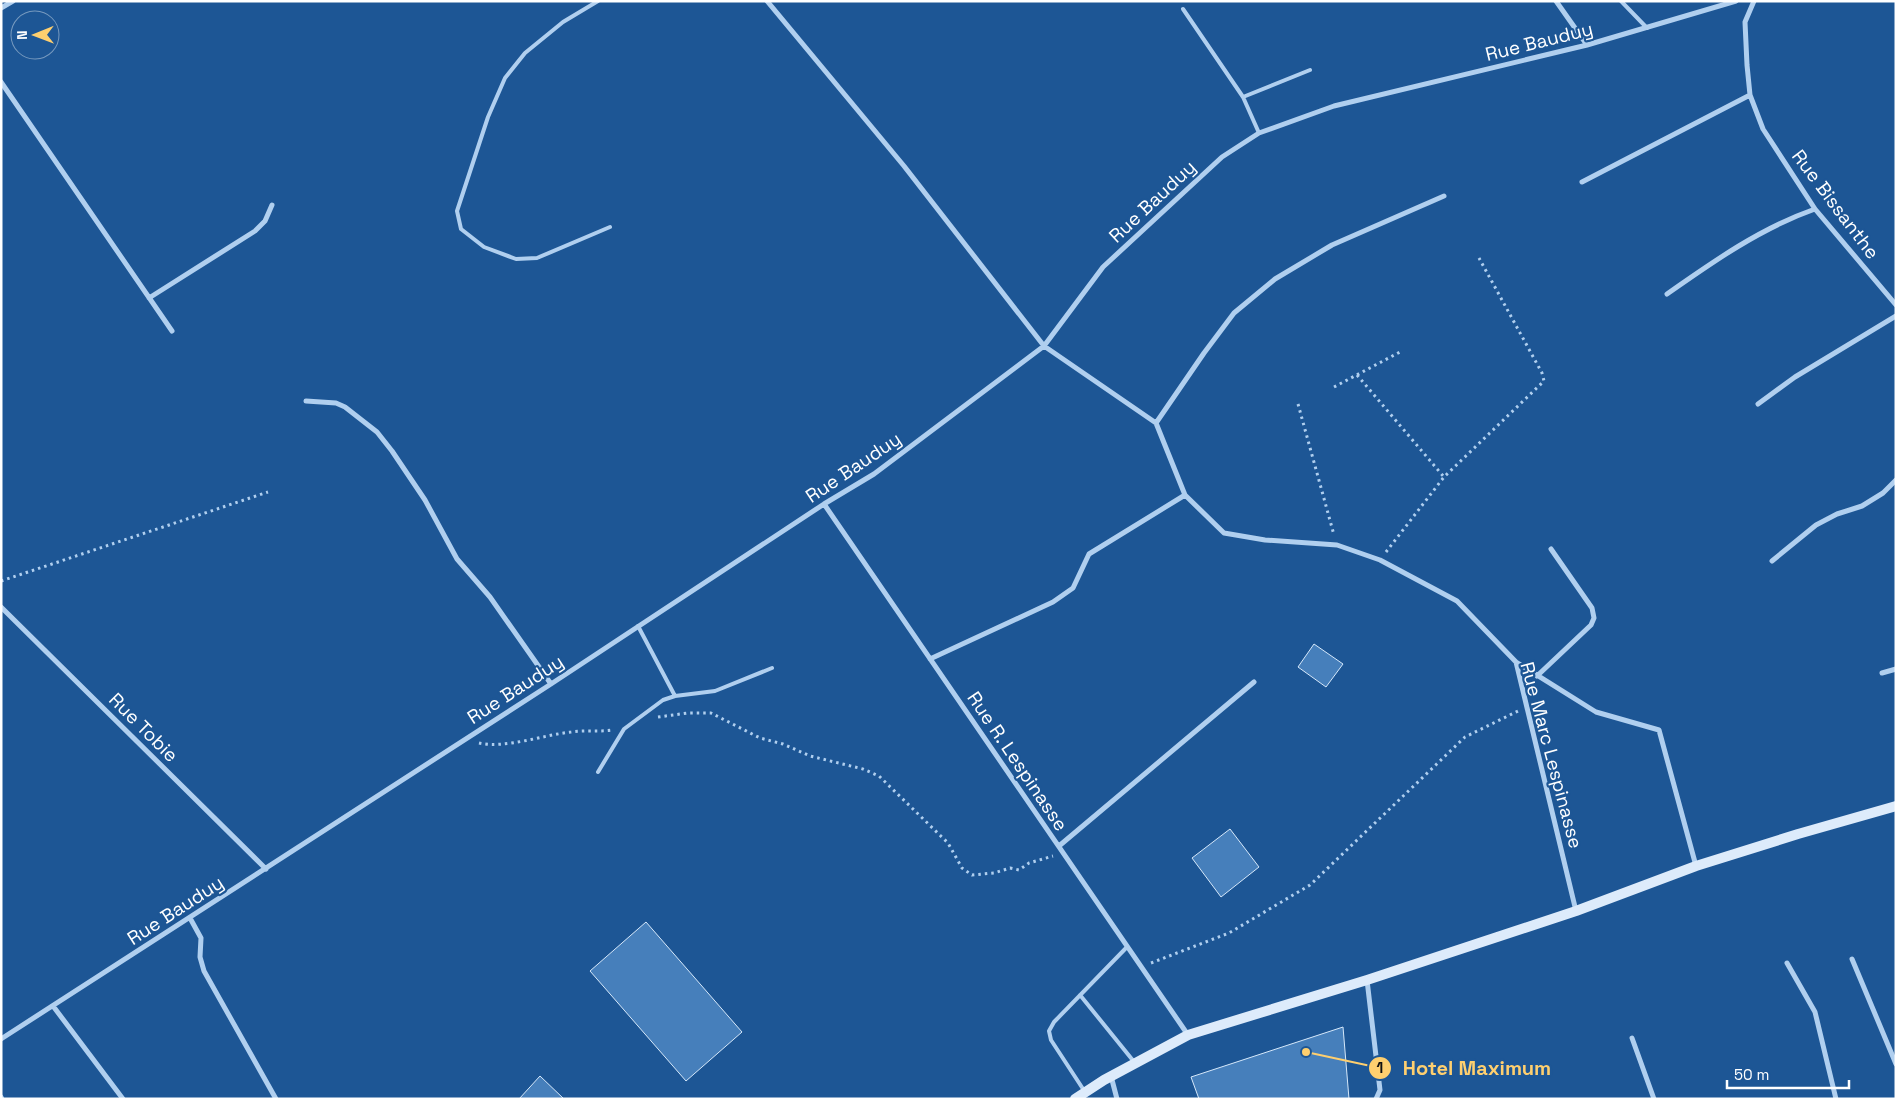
<svg xmlns="http://www.w3.org/2000/svg" width="1897" height="1100" font-family="'Space Grotesk',sans-serif">
	<style>
		.building { fill: #467fbb; stroke: #d6e8fa }
		.lines { fill: none; stroke-linecap: round; stroke-linejoin: round }
		.path { stroke: #b0cfef; stroke-width: 3; stroke-dasharray: 2.5 4; stroke-linecap: butt }
		.service { stroke: #b0cfef; stroke-width: 4 }
		.minor { stroke: #b0cfef; stroke-width: 5 }
		.secondary { stroke: #ddebfb; stroke-width: 10 }
		.labels { text-anchor: middle; stroke-width: 4.5; stroke-linejoin: round; paint-order: stroke }
		.street-label { font-size: 19px; fill: #fff; stroke: #1d5695 }
		.leader { fill: none; stroke: #fecf6f; stroke-width: 2 }
		.callout-dot { fill: #fecf6f; stroke: #1d5695; stroke-width: 2 }
		.mark-label { font-size: 15px; text-anchor: middle; font-weight: bold; fill: #111 }
		.callout-label { font-size: 20px; text-anchor: middle; font-weight: bold; fill: #fecf6f; stroke: #1d5695; stroke-width: 4.5; stroke-linejoin: round; paint-order: stroke }
	</style>
	<rect width="100%" height="100%" fill="#1d5695"/>
	<!-- building -->
	<path class="building" d="M1314,644L1343,664L1326,687L1298,667Z
		M1230,829L1259,867L1221,897L1192,858Z
		M646,922L742,1032L686,1081L590,971Z
		M1343,1027L1349,1099H1199L1191,1077Z
		M540,1076L564,1099H519Z"/>
	<g class="lines">
		<!-- path -->
		<path class="path" d="M1357,375L1444,477
			M1334,387L1400,352
			M1298,404L1334,535
			M1386,552L1444,477L1544,381L1542,373L1479,258
			M1,581L268,492
			M658,717L688,713H711L760,738L783,744L810,756L863,769L879,776L948,843L962,868L972,875L994,873L1010,868L1019,870L1029,863L1053,856
			M479,743C505,749 543,735 571,732C585,730 599,732 613,730
			M1151,963L1229,933L1310,885L1465,737L1518,711"/>
		<!-- service -->
		<path class="service" d="M598,1L563,22L525,53L505,78L488,117L457,211L461,229L484,247L516,259L537,258L610,227
			M1621,1L1647,28
			M1183,9L1243,97L1259,133
			M1243,97L1310,70
			M638,626L675,696
			M598,772L624,729L663,700L675,696L715,691L772,668
			M1080,995L1135,1063
			M1085,1092L1051,1040L1049,1031L1054,1022L1127,947"/>
		<!-- minor -->
		<path class="minor" d="M767,1L904,166L1044,346L1156,423L1185,495L1224,533L1265,540L1337,545L1380,560L1457,601L1516,662L1576,911
			M1556,1L1587,45
			M1754,1L1745,22L1747,65L1750,95L1763,129L1815,209L1896,305
			M1,8L13,1
			M1,82L172,331
			M1582,182L1750,95
			M1667,294C1714,261 1761,228 1815,209
			M149,298L255,231L265,221L272,205
			M306,401L336,403L345,407L377,432L392,451L425,500L457,559L490,597L551,684
			M1758,404L1795,377L1896,316
			M1156,423L1204,353L1234,313L1275,279L1332,245L1444,196
			M824,504L1188,1035
			M1772,561L1816,525L1837,514L1862,506L1883,493L1896,480
			M1,607L266,869
			M930,659L1053,602L1073,588L1089,554L1185,495
			M1516,662L1596,712L1659,730L1696,866
			M1882,673L1896,669
			M1537,676L1591,625L1594,618L1592,608L1551,549
			M1059,846L1254,682
			M190,918L201,938L200,957L204,971L276,1099
			M1852,959L1896,1064
			M1787,963L1815,1012L1836,1099
			M1367,980L1380,1090L1376,1099
			M53,1006L123,1099
			M1632,1038L1654,1099
			M1,1039L551,684L824,504L874,474L1044,346L1103,267L1222,157L1259,133L1334,106L1587,45L1736,1
			M1111,1076L1117,1099
			M1,1097L2,1099"/>
		<!-- secondary -->
		<path class="secondary" d="M1075,1099L1104,1080L1188,1035L1367,980L1576,911L1696,866L1798,834L1896,806"/>
	</g>
	<g class="labels">
		<!-- street labels -->
		<g class="street-label">
			<text transform="translate(1539 41) rotate(-14)" y="7">Rue Bauduy</text>
			<text transform="translate(1152 201) rotate(-43)" y="7">Rue Bauduy</text>
			<text transform="translate(1836 204) rotate(53)" y="7">Rue Bissanthe</text>
			<text transform="translate(853 467) rotate(-34)" y="7">Rue Bauduy</text>
			<text transform="translate(515 689) rotate(-33)" y="7">Rue Bauduy</text>
			<text transform="translate(144 727) rotate(45)" y="7">Rue Tobie</text>
			<text transform="translate(1552 755) rotate(75)" y="7">Rue Marc Lespinasse</text>
			<text transform="translate(1018 761) rotate(56)" y="7">Rue R. Lespinasse</text>
			<text transform="translate(175 910) rotate(-33)" y="7">Rue Bauduy</text>
		</g>
	</g>
	<!-- callouts -->
	<path class="leader" d="M1306 1052L1380 1068"/>
	<g class="callout-dot">
		<circle cx="1306" cy="1052" r="5"/>
		<circle cx="1380" cy="1068" r="12"/>
	</g>
	<g class="mark-label">
		<text x="1380" y="1073">1</text>
	</g>
	<g class="callout-label">
		<text x="1477" y="1075">Hotel Maximum</text>
	</g>
	<!-- border -->
	<rect width="1897" height="1100" fill="none" stroke="#ffffff" stroke-width="5"/>
	<!-- north arrow -->
	<g transform="translate(35 35) rotate(269)"><circle r="24" fill="#1d5695" stroke="#779abf"/>
	<path d="M0-4L9 19L0 12L-9 19Z" fill="#fecf6f"/>
	<text y="-8" font-size="14" font-weight="bold" text-anchor="middle" fill="#ffffff">N</text>
	</g>
	<!-- scale -->
	<path d="M1727 1080v8h122v-8" fill="none" stroke="#ffffff" stroke-width="2.5"/>
	<text x="1734" y="1080" font-size="15" fill="#ffffff" stroke="#1d5695" stroke-width="4" paint-order="stroke">50 m</text>
</svg>
